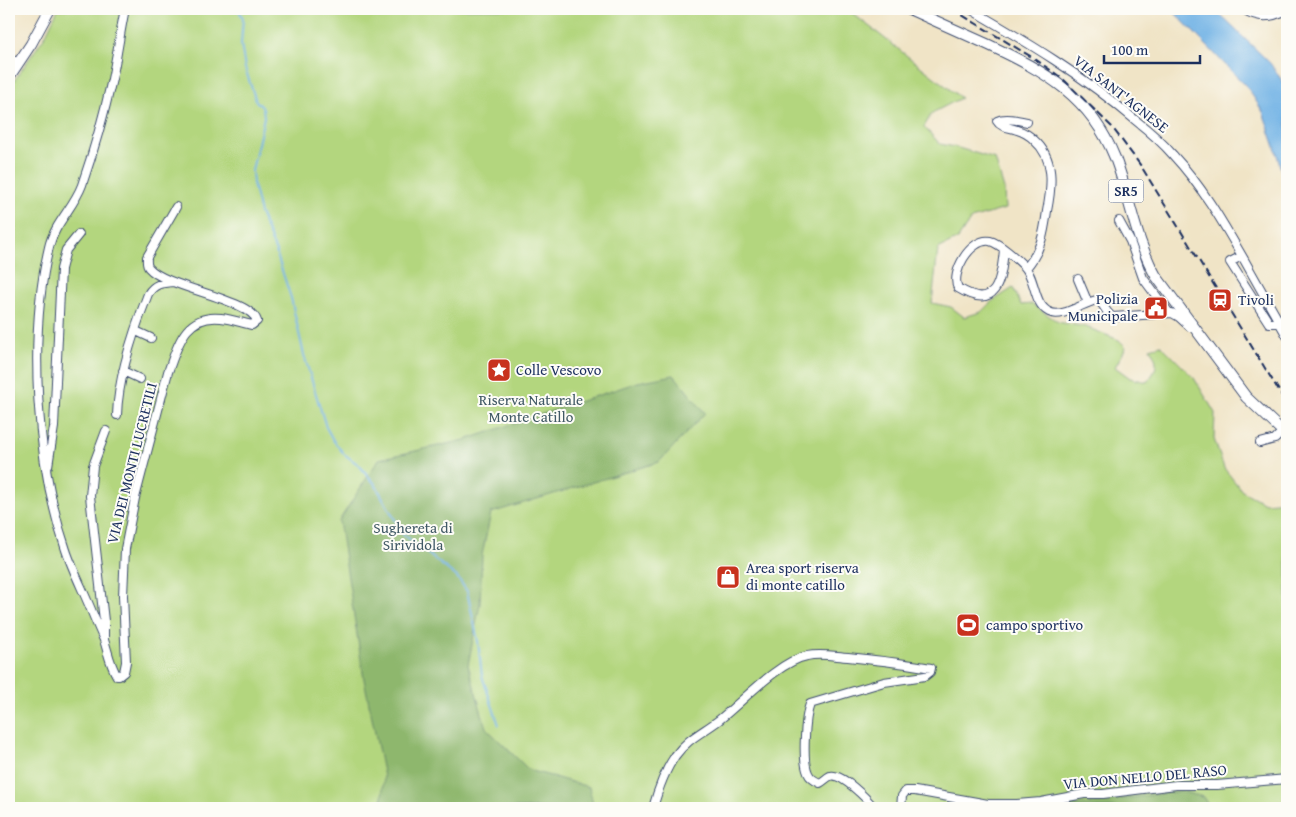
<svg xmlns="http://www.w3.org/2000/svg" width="1296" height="817" font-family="'Gentium Book Plus',serif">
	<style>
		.green { fill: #b3d67e; stroke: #67826e }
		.forest { fill: #8eb76d; stroke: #547366 }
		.water { fill: #71b2e5; stroke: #4670a2 }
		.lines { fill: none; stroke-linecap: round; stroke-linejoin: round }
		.stream { stroke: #71b2e5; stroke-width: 2 }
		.minor-casing { stroke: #3b4a6e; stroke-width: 10 }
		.major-casing { stroke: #3b4a6e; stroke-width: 12 }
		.minor { stroke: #fff; stroke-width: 8 }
		.major { stroke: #fff; stroke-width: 10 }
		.rail { stroke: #1b2f5e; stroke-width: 2; stroke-dasharray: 8 4; stroke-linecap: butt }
		.labels { text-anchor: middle; stroke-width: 4; stroke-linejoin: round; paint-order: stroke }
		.shield { fill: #fdfcf7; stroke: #5f6c8c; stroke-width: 1 }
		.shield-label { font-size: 14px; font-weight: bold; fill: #1b2f5e }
		.street-label { font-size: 15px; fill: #1b2f5e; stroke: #fdfcf7 }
		.poi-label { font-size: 15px; fill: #1b2f5e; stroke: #fdfcf7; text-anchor: start }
		.park-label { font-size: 15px; fill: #415966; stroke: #fdfcf7 }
	</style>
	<rect width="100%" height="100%" fill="#fdfcf7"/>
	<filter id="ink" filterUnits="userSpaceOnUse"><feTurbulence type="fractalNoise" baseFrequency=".02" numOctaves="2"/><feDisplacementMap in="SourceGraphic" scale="10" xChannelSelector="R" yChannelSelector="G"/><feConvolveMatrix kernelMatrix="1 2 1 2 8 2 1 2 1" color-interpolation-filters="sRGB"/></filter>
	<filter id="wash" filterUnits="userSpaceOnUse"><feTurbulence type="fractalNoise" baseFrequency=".0096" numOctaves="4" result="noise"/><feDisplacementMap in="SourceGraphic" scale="20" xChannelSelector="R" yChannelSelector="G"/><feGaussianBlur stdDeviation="1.12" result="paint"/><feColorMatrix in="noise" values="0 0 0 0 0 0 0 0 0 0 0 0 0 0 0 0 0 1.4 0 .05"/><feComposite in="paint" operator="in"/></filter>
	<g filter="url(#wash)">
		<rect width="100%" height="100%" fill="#f0e4c6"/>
		<!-- green -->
		<path class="green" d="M58,9H847L961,98L932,113L924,127L940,144L955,147L995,159L1004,189L1005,209L971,219L958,239L938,249L932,303L951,307L964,317L981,312L991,302L1013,288L1021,305L1032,304L1058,322L1086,327L1119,340L1126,347L1115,367L1130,378L1147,382C1158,368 1159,363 1150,348L1161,345L1194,378L1215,413L1214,439L1224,468L1242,491L1265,503L1287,501V808H9V88L45,36Z"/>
		<!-- forest -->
		<path class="forest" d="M674,375L705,413L659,462L491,513L482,555L480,604L468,665L486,728L529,770L589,787L594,808H381L384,777L364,679L339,521L379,459L465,440L638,382Z
			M1180,791L1203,797L1210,808H1054Z"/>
		<!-- water -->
		<path class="water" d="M1171,9H1214L1270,63L1287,88V193L1275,147L1263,112L1247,87Z"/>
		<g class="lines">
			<!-- stream -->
			<path class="stream" d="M238,9L243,18L241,44L245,68L256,101L263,108L264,117L252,171L253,184L260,213L276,252L291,298L304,355L326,427L333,440L344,454L359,465L375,484L403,534L457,577L467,591L478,641L482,676L499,725"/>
		</g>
	</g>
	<g filter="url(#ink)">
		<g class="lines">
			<!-- minor casing -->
			<g class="minor-casing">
				<path id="minor" d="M125,9C120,32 117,56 112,79C104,115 94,150 82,185C74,207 54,224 49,247C28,337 36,463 66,550C73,571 84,592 92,612C96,622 100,631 104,640C108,652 110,665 117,676H119L124,672L126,662L123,596L125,549L135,498L168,372C178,345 185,314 221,318C232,319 242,323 252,325L257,321C251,299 166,288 149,268C146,265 147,261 147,257L176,207
					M970,9C1027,42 1084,76 1134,119C1148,130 1162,142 1173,155C1201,185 1222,221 1242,256
					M1243,9C1259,19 1271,18 1287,10
					M9,58L18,63
					M1119,221L1130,241L1143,278L1169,313
					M1004,250C1001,281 997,312 958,288C950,274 970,238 990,241C999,243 1017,259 1024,266C1036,278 1033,304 1049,312C1062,319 1084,302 1097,300C1105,304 1105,313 1113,317L1172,313L1179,317L1190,327
					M1026,268C1041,251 1044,233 1047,211C1052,186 1055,158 1034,140C1029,135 1024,132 1017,130C1010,127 1001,128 997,121C1005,117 1018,120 1027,122
					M1078,279L1088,303
					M1281,323H1269L1230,262L1242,256L1287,336
					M136,331L151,338
					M123,371L140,379
					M117,415C118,378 134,330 148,294C154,284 161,283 173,282
					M1260,443L1275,439L1284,430
					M48,466L54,427L61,269L66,250L79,234
					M104,638V621L90,496L93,466L106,431
					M653,808C658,790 664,772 675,756C688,738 702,733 719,720C742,702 779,661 807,656C820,653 834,656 848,657C876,660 904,663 931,668L930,672L925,676L884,682L810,704C805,717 802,760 808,773C810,778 815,781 820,783C824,781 826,778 830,776C841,772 868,800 874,808
					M901,808L902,796L906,791H915L988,804H1017L1041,802L1084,794H1103L1176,785H1217L1287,779"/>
			</g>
			<!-- major casing -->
			<g class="major-casing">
				<path id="major" d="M909,9C936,21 962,33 989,45C1046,72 1090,96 1115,158C1130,197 1135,240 1156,276L1246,397L1279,428L1287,432
					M9,77L31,44L50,9"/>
			</g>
			<!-- minor -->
			<use href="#minor" class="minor"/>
			<!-- major -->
			<use href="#major" class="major"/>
			<!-- rail -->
			<path class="rail" d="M952,9L1035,59L1063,79L1112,127L1141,166L1287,404"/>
		</g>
	</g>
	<!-- icons -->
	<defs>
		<g id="station-square" transform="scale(1.25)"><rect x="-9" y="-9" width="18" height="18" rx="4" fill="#c8321e" stroke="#fdfcf7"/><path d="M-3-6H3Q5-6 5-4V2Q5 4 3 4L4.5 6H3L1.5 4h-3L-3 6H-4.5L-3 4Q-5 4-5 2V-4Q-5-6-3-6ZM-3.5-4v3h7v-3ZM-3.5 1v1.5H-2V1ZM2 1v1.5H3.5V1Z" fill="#fff"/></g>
		<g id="civic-square" transform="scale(1.25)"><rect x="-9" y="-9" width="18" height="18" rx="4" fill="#c8321e" stroke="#fdfcf7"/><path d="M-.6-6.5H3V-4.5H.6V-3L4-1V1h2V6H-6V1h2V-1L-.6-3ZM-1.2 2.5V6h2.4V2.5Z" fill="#fff"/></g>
		<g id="sight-square" transform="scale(1.25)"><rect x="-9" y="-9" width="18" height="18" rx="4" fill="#c8321e" stroke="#fdfcf7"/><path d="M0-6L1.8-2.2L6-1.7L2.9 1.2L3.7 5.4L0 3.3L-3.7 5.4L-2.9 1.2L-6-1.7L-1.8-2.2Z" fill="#fff"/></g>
		<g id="shop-square" transform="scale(1.25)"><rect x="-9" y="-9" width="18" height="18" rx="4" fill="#c8321e" stroke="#fdfcf7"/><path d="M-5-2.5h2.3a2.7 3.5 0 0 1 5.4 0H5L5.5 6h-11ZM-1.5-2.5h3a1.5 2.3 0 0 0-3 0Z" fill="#fff"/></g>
		<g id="stadium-square" transform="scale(1.25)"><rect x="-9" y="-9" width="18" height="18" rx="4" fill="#c8321e" stroke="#fdfcf7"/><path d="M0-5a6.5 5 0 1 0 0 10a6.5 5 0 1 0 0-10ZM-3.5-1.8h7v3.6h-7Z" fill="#fff"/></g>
	</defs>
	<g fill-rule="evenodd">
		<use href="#station-square" x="1220" y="300"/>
		<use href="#civic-square" x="1156" y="308"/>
		<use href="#sight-square" x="499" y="370"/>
		<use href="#shop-square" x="728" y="577"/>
		<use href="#stadium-square" x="968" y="625"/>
	</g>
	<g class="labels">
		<!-- shield labels -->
		<rect class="shield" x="1108.5" y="179.5" width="35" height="23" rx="4"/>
		<g class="shield-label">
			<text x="1126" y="196">SR5</text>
		</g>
		<!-- street labels -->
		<g class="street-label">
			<text transform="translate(1121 94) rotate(38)" y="5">VIA SANT'AGNESE</text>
			<text transform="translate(132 463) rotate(-76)" y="5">VIA DEI MONTI LUCRETILI</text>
			<text transform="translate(1145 777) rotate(-5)" y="5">VIA DON NELLO DEL RASO</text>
		</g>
		<!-- poi labels -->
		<g class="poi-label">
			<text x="1138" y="304" text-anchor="end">Polizia<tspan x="1138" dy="17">Municipale</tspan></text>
			<text x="1238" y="305">Tivoli</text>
			<text x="516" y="375">Colle Vescovo</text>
			<text x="746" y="573">Area sport riserva<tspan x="746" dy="17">di monte catillo</tspan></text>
			<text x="986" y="630">campo sportivo</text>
		</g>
		<!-- park labels -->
		<g class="park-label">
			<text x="531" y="405">Riserva Naturale<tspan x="531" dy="17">Monte Catillo</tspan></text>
			<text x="413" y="533">Sughereta di<tspan x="413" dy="17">Sirividola</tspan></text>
		</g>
	</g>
	<!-- margin -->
	<rect width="1296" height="817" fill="none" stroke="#fdfcf7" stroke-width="30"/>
	<!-- scale -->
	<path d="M1104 55v8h96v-8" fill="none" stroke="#1b2f5e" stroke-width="2.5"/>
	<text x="1111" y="55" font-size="15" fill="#1b2f5e" stroke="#fdfcf7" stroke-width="4" paint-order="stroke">100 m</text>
</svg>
